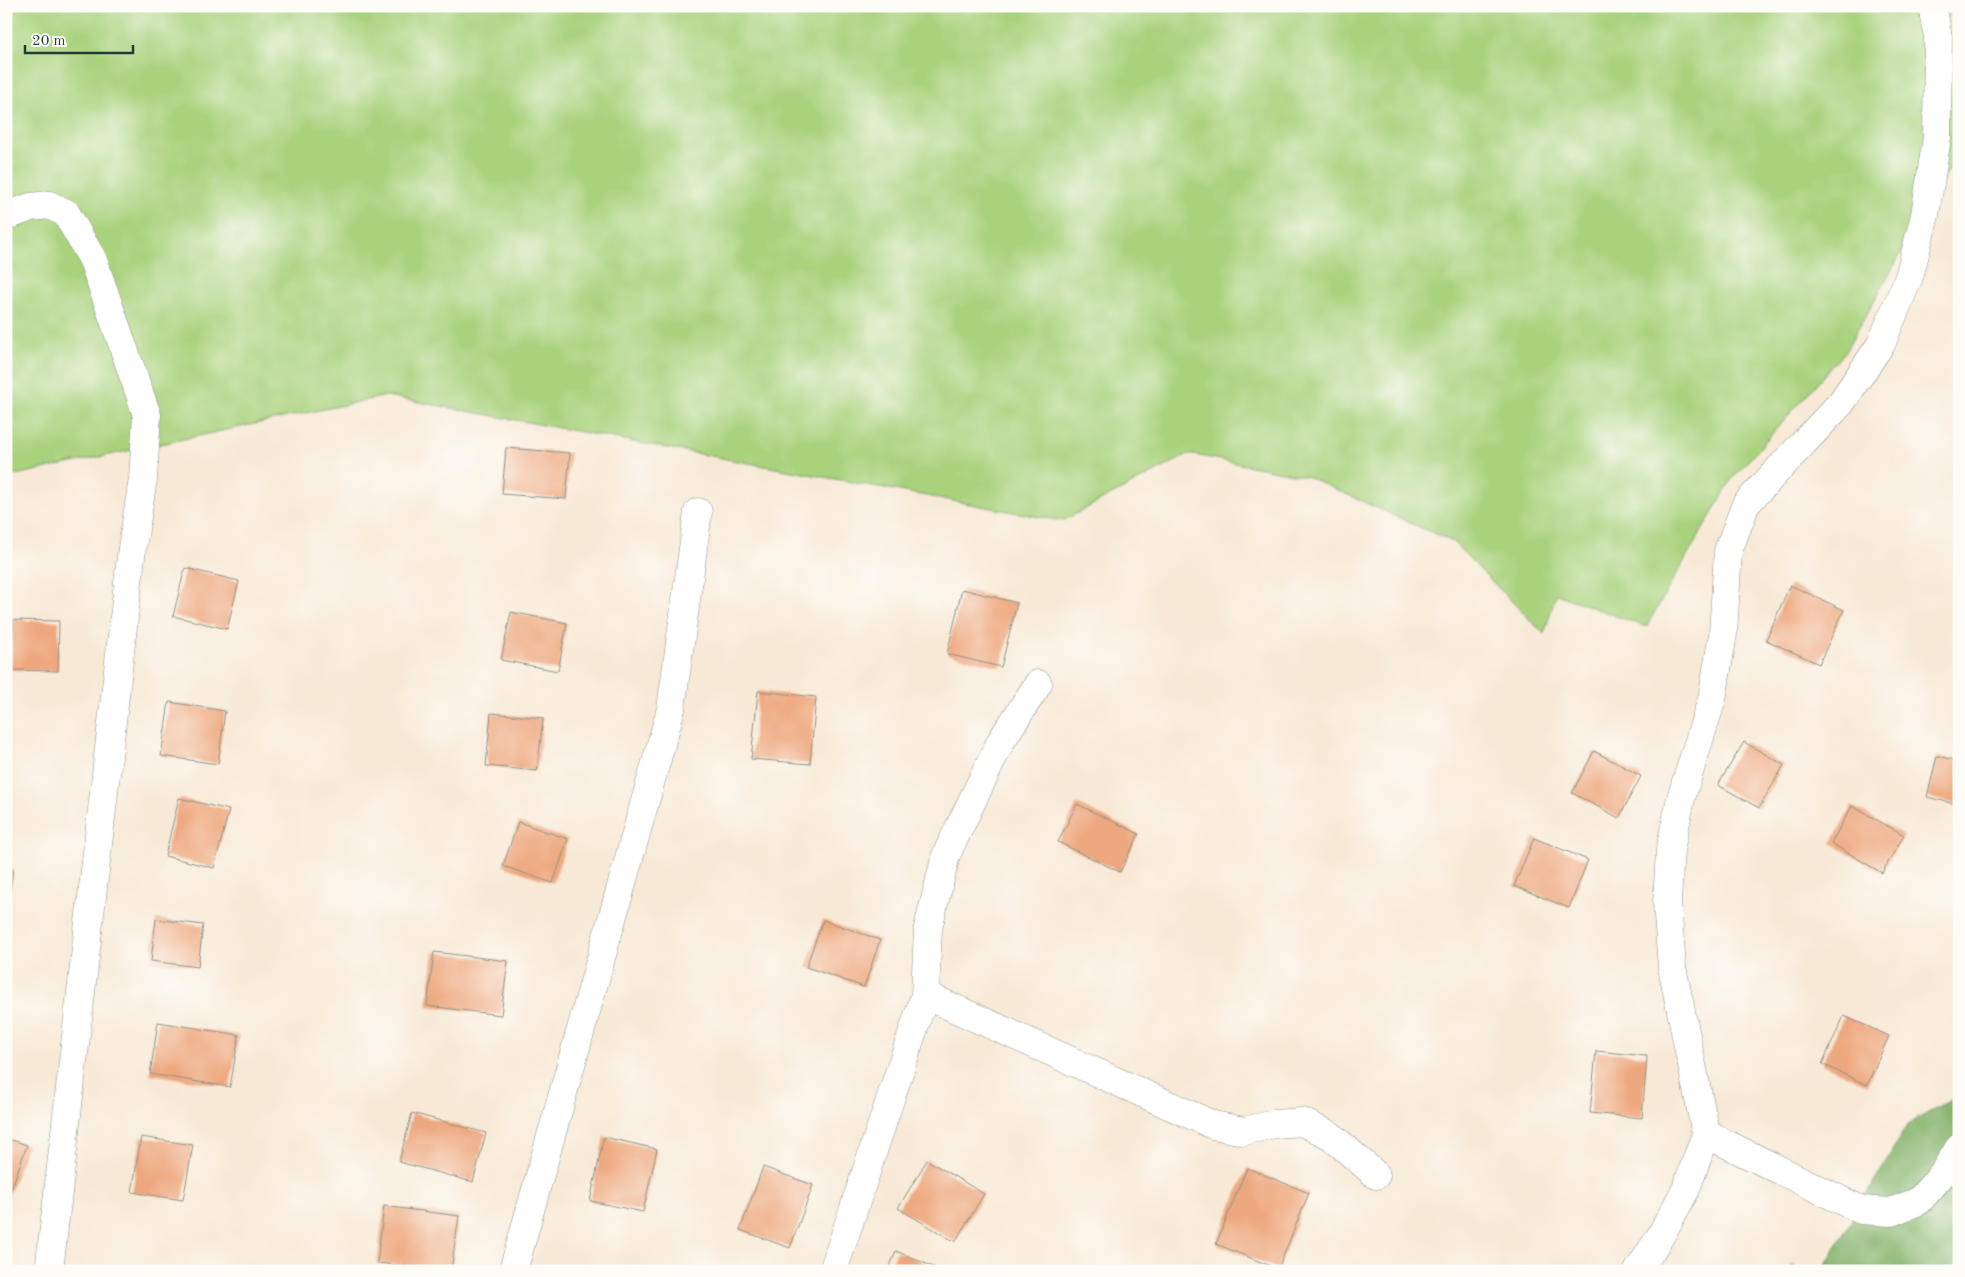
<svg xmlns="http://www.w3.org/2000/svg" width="1965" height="1277" font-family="'Old Standard TT',serif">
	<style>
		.green { fill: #a9d27d; stroke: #648858 }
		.forest { fill: #86b46c; stroke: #527850 }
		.building { fill: #eea87f }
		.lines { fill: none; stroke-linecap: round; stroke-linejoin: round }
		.minor-casing { stroke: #8c9385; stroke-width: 29 }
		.minor { stroke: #fff; stroke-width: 28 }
	</style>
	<rect width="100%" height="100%" fill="#fdfcf7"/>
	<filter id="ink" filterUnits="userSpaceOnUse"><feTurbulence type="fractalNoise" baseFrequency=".02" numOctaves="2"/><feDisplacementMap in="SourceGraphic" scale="10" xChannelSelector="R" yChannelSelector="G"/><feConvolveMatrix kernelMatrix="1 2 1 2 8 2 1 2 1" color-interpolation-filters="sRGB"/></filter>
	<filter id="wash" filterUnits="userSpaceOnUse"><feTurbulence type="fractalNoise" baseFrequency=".0096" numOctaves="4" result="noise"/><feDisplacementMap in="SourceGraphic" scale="20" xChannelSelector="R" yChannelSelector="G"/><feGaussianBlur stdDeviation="1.12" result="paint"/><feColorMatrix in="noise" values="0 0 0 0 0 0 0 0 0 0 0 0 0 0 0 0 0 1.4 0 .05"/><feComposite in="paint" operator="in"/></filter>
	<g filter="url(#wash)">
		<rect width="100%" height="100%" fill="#f8e9d6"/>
		<!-- green -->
		<path class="green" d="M6,6H1959V152L1846,350L1732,479L1646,627L1556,594L1544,634L1453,542L1308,477L1189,454L1062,521L386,396L6,477Z"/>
		<!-- forest -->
		<path class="forest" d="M1954,1098H1959V1271H1822L1907,1125Z"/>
		<g id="blocks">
			<!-- building -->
			<path class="building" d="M506,448L570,453L566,499L502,494Z
				M185,568L239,581L227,629L173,616Z
				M1790,585L1844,610L1819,664L1766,640Z
				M962,589L1017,603L1001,667L947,654Z
				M511,612L567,623L558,671L501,660Z
				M13,620L59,621L58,671L11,670Z
				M758,691L816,697L810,764L751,759Z
				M169,702L225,711L218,764L161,756Z
				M491,713L543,718L537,771L486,766Z
				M1744,742L1784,765L1759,808L1718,785Z
				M1594,751L1641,776L1619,818L1572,793Z
				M1937,756L1959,761V805L1927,797Z
				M179,798L229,810L214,868L165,856Z
				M1077,804L1139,834L1120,872L1058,842Z
				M1852,806L1904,835L1882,873L1831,843Z
				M518,822L568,839L553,883L503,866Z
				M1534,838L1588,860L1569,908L1514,886Z
				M6,868L13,869L8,906H6Z
				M156,919L203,925L198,967L151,961Z
				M823,920L880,940L864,987L806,967Z
				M434,952L508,961L501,1015L427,1006Z
				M1844,1016L1889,1036L1867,1085L1822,1064Z
				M158,1022L239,1035L230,1087L150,1074Z
				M1596,1051L1647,1056L1642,1118L1590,1113Z
				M412,1113L486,1133L473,1182L399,1162Z
				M141,1137L193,1145L183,1200L132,1192Z
				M604,1137L657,1149L643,1212L590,1201Z
				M6,1138L27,1145L8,1198L6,1197Z
				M927,1160L984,1194L955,1242L898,1208Z
				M763,1167L813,1185L790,1248L740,1230Z
				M1247,1168L1309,1193L1278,1269L1216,1244Z
				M384,1206L459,1216L451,1271L377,1263Z
				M896,1251L943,1271H888Z
				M1792,1264L1800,1271H1786Z"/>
		</g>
	</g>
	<g filter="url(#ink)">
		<use href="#blocks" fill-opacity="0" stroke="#8c9385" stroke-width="1"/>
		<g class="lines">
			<!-- minor casing -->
			<g class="minor-casing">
				<path id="minor" d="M6,216L31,207L49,205L66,213L93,260L147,415L143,479L132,548L49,1271
					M925,995L1213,1125L1244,1131L1274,1124L1302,1122L1330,1135L1376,1175
					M1706,1134L1861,1210L1891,1212L1919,1201L1943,1173L1959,1148
					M513,1271L671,709L698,512
					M833,1271L925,995L928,928L946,855L1001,741L1038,684
					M1638,1271L1661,1235L1686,1189L1706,1134L1672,967L1667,903L1670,850L1681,798L1712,699L1723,634L1728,551L1746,504L1841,403L1881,344L1909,277L1925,215L1937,137L1938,37L1932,6"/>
			</g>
			<!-- minor -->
			<use href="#minor" class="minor"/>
		</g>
	</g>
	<!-- margin -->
	<rect width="1965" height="1277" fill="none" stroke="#fdfcf7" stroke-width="25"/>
	<!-- scale -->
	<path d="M25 45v8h108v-8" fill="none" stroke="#1f3d34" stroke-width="2.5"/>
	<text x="32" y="45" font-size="15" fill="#1f3d34" stroke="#fdfcf7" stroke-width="4" paint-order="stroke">20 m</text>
</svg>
